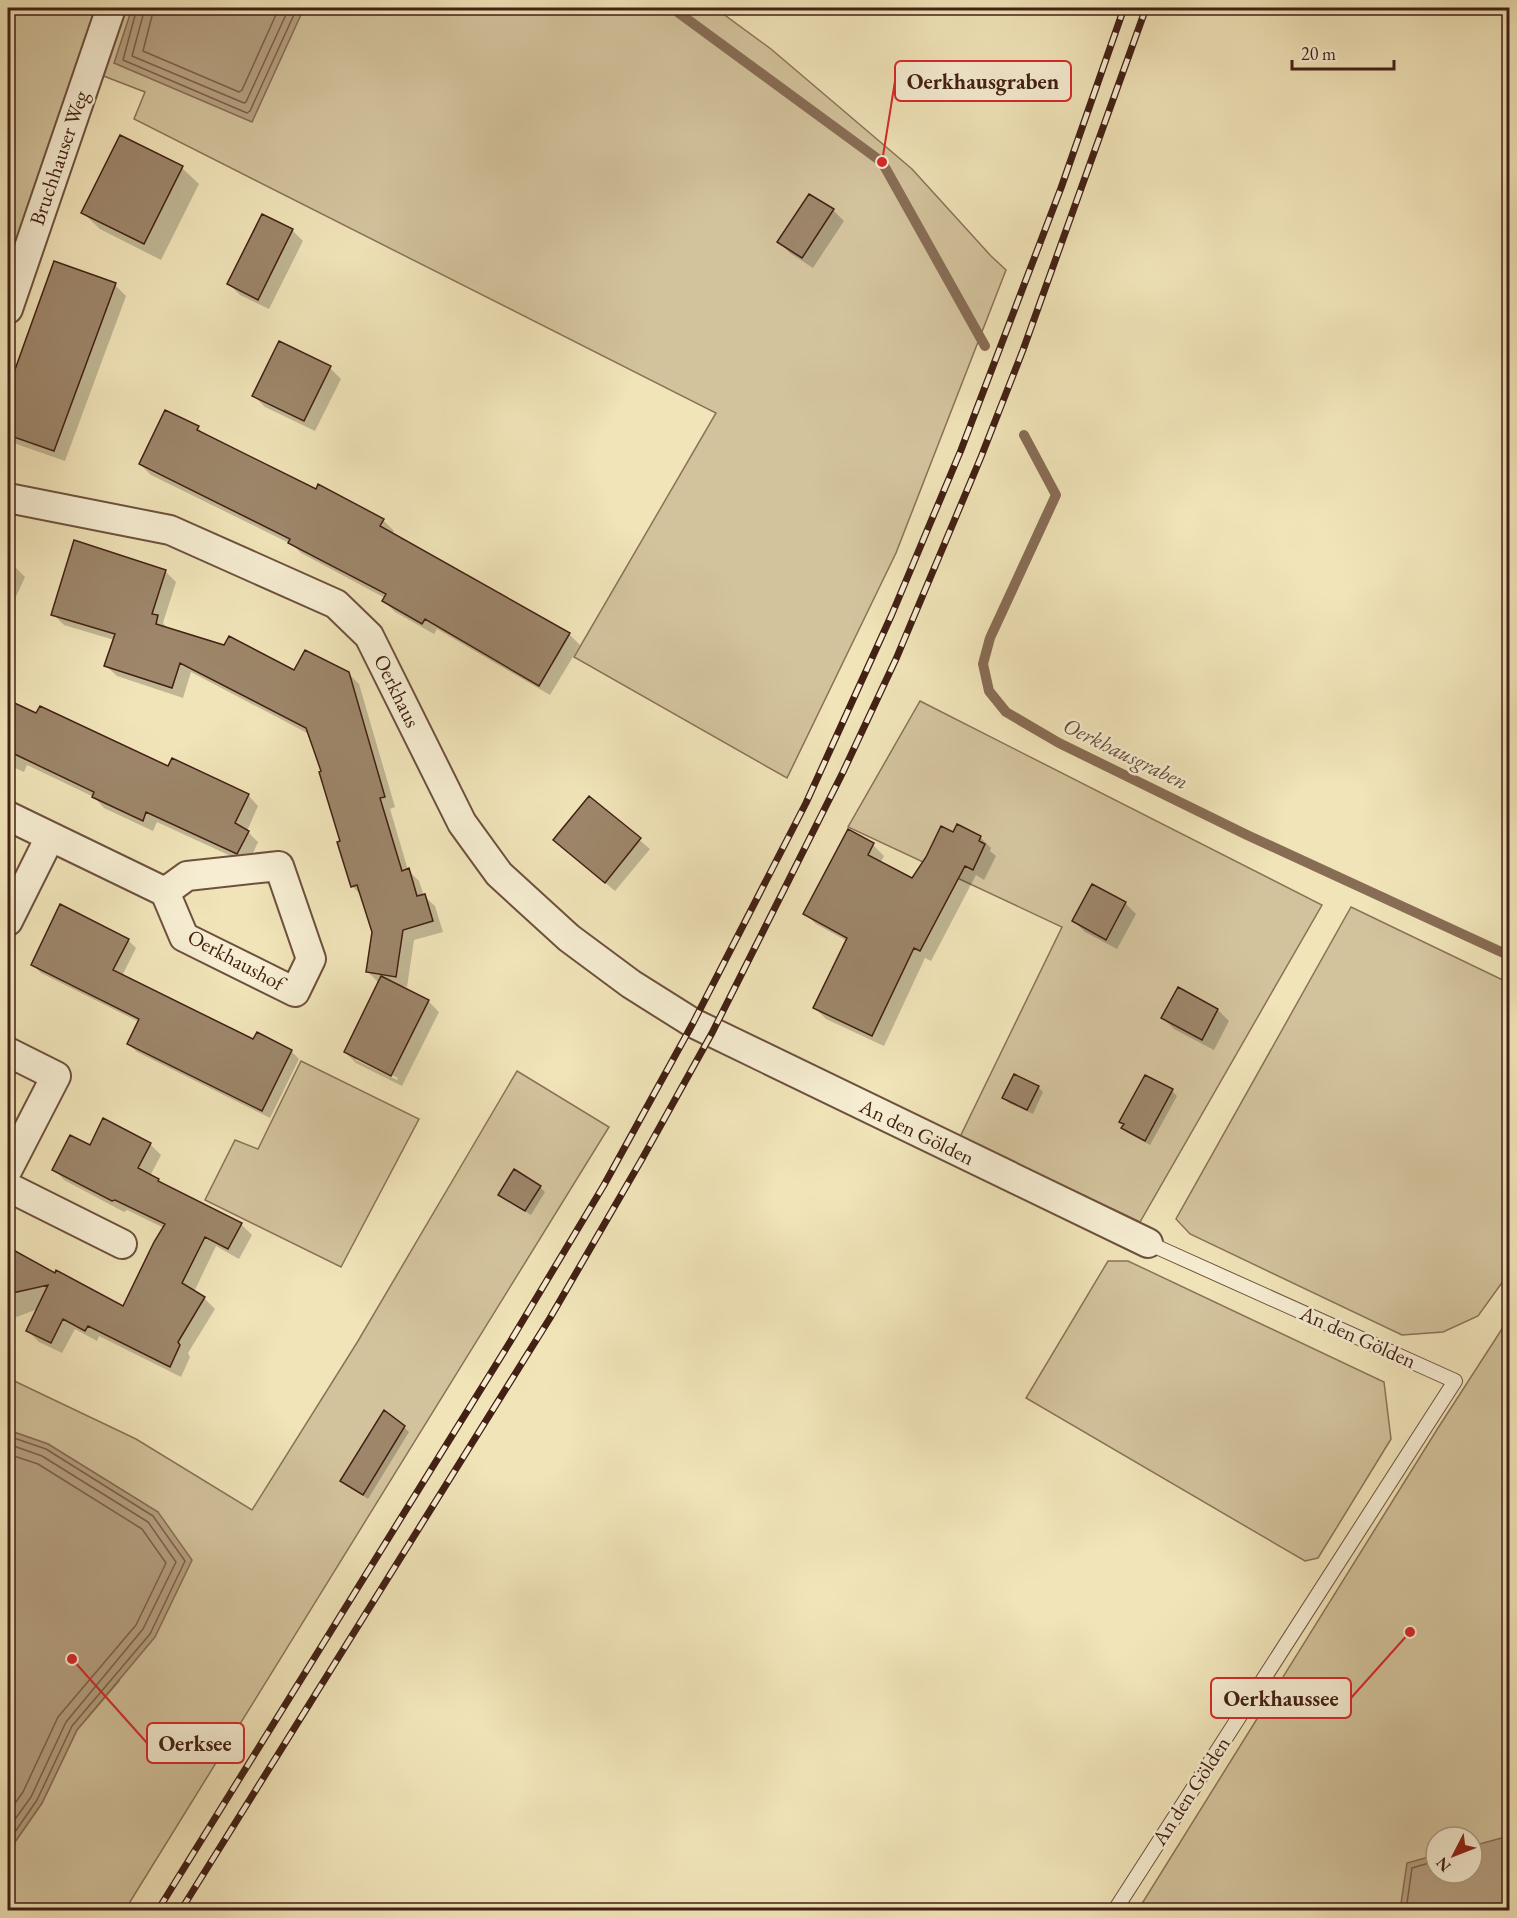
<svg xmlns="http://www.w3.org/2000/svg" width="1517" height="1918" font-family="'EB Garamond',serif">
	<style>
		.green { fill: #d3c39d; stroke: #8a7258; stroke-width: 1.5; fill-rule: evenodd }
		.water { fill: #b6a181; stroke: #886d55; stroke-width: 1.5 }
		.shadow { fill: #0003; fill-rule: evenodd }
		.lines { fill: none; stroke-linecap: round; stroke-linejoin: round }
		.shore { stroke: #7c604a; stroke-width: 1.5 }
		.stream { stroke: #886d55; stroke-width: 10 }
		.building { fill: #9d866a; stroke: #422014; stroke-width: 1.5 }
		.service-casing { stroke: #6e513d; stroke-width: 16 }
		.minor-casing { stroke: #6e513d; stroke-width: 32 }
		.service { stroke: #f6edd2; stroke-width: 14 }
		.minor { stroke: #f6edd2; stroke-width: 28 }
		.rail-casing { stroke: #422014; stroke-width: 7 }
		.rail { stroke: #f6edd2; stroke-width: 4.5; stroke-dasharray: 14; stroke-linecap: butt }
		.labels { text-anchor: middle; stroke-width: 5; stroke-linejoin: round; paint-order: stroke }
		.street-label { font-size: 21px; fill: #422014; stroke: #f6edd2 }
		.water-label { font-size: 22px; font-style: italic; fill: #6b4d3a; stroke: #f6edd2 }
		.leader { fill: none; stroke: #d62828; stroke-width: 2 }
		.callout-dot { fill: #d62828; stroke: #f6edd2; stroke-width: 2 }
		.callout { fill: #f6edd2; stroke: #d62828; stroke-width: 2 }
		.callout-label { font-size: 22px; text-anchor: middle; font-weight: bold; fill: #422014 }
	</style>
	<rect width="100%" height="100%" fill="#f1e4b9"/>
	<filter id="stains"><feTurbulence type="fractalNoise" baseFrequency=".00333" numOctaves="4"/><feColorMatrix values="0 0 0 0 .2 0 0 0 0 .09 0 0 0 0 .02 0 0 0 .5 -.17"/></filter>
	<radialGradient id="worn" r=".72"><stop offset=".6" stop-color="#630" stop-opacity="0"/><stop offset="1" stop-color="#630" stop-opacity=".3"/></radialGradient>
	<!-- green -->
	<path class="green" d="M8,8H100L8,267Z
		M122,8H715L771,49L912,169L991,256L1006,270L896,553L787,778L574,657L716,413L134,119L145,92L101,75Z
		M920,701L1322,905L1140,1222L960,1137L1062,927L848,827Z
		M1351,907L1509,983V1273L1478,1316L1443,1332L1402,1335L1190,1234L1176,1219Z
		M301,1061L419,1119L341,1267L205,1200L235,1140L258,1149Z
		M517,1071L609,1127L125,1910H8V1852L42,1803L77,1730L119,1681L158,1512L48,1444L8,1430V1378L136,1439L252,1510L358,1341Z
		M1108,1261H1128L1384,1382L1391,1439L1318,1558L1305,1561L1026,1398Z
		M1509,1318V1910H1138L1438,1428ZM1436,1837H1472V1873H1436Z"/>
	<!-- water -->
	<path class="water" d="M132,8H304L252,122L114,63Z
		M8,1430L48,1444L158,1512L192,1560L155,1637L77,1730L42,1803L8,1852Z
		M1509,1836V1910H1400L1407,1863L1436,1855V1873H1472V1846Z"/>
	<!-- shadow -->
	<path class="shadow" d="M182,168L199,184L161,260L100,229L83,213Z
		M833,210L844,221L813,268L790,253L779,242Z
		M292,230L303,241L269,309L240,295L229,284Z
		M55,263L115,285L126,296L65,461L8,441V394Z
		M330,368L341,379L315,431L265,407L254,396Z
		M198,428L207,437L317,491L383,520L394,531L392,534L569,634L580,645L550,695L437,629L434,634L395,612L384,601L385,598L301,553L293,545L151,475L140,464Z
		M8,563L14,566L25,577L8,614Z
		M165,571L176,582L163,623L168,629L295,672L348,673L359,684L395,807L390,809L408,870L419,881L424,896L435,906L443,932L414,940L407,987L397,985L428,1001L439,1012L402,1086L356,1063L345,1052L379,983L367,971L373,932L362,896L352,886L323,772L309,734L191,672L183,698L117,676L106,666L114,640L64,625L53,614ZM356,1057L398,1078L397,1080L356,1060Z
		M8,702L37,715L169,768L248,795L258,806L247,831L258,842L248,864L157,822L153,831L104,808L94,797L27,765L24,772L8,765Z
		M589,798L650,849L615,891L555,840Z
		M953,834L980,837L991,848L990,851L996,856L984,880L976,875L931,961L925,958L884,1046L826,1019L815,1008L847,941L816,924L805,913L873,845L884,856L880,863L913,880Z
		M1125,903L1136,914L1117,949L1085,932L1074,921Z
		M128,940L136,948L122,976L254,1041L291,1051L299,1059L270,1118L137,1052L128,1044L139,1022L41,973L32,964Z
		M1179,989L1218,1010L1229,1021L1214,1050L1174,1029L1163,1018Z
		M1038,1087L1043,1092L1033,1114L1009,1103L1004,1098Z
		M1172,1091L1177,1096L1150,1145L1128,1133L1123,1128Z
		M150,1144L161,1155L150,1176L159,1180L165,1186L241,1224L252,1235L239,1259L216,1246L194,1292L204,1298L215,1309L188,1353L190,1357L181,1377L99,1336L97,1341L75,1329L62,1353L39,1342L28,1331L38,1309L8,1320V1248L56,1276L124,1308L164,1228L127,1210L124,1212L64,1180L54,1169L91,1147Z
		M540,1187L545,1192L531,1215L500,1195Z
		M404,1427L409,1432L368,1499L342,1481Z"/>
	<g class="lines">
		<!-- shore -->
		<path class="shore" d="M137,8L123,60L247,113L250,111L297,8
			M145,8L132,56L244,103L246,102L289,8
			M154,8L143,51L239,92L242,90L279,8
			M8,1436L46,1449L153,1516L185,1561L150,1634L72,1726L37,1800L8,1842
			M8,1444L42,1456L148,1522L176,1562L143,1629L66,1722L31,1797L8,1829
			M8,1454L38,1464L142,1529L166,1563L136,1625L58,1717L23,1792L8,1813
			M1406,1910L1412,1868L1436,1861"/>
		<!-- stream -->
		<path class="stream" d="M672,8L882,162L985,346
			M1024,435L1056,495L990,638L983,664L989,691L1006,712L1059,743L1247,835L1510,956"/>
	</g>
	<!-- building -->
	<path class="building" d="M120,135L183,166L144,244L81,213Z
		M809,194L834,209L802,258L777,242Z
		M262,214L293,229L258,300L227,284Z
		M54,261L116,283L54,451L8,435V389Z
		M279,341L331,366L304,421L252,396Z
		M165,410L199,426L197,430L316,489L318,484L384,519L380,526L570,633L539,686L425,619L422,624L382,601L386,594L288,543L290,539L139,464Z
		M74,540L166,570L152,614L158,615L156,624L224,645L229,636L294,670L305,650L349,672L385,797L380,798L402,871L409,868L417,896L425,894L433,921L403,930L396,977L366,972L372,932L357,885L351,887L337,842L340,841L319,772L321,771L306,728L180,663L172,688L104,666L115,634L51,615Z
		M8,700L36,713L40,706L168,766L172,758L249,794L235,823L249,831L237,854L146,812L143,821L92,797L94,792L8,751Z
		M589,796L641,838L605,883L553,840Z
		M957,824L981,836L979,841L985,844L973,870L965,866L920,951L914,948L872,1036L813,1008L847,938L803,914L848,829L874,843L868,855L912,878L926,857L941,826L953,832Z
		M1092,884L1126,902L1106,940L1072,921Z
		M60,904L129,939L113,970L253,1039L257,1032L292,1050L262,1111L127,1044L139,1019L31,965Z
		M381,976L429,1000L391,1076L344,1052Z
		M1178,987L1218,1009L1202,1040L1161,1018Z
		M1014,1074L1039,1086L1027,1110L1002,1098Z
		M1145,1075L1173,1089L1145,1141L1121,1128L1124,1124L1119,1122Z
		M103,1118L151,1143L138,1168L159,1179L158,1181L242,1223L228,1249L205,1237L182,1283L205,1297L178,1342L180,1345L170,1367L88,1326L85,1331L63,1319L51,1343L26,1331L48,1285L8,1294V1247L55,1273L56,1270L123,1306L154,1242L165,1224L115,1200L112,1201L52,1170L70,1135L90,1145Z
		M514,1169L541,1186L525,1211L498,1195Z
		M384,1410L405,1426L363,1495L340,1481Z"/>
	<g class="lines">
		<!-- service casing -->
		<g class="service-casing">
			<path id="service" d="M1115,1910L1455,1381L1148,1243"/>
		</g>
		<!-- minor casing -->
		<g class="minor-casing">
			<path id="minor" d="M8,309L111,8
				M8,498L170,530L336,604L369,636L462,823L499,874L569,938L631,984L693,1023L1148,1243
				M8,816L165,892L184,937L295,992L311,959L279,866L187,876L165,892
				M8,921L50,837
				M8,1052L56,1076L8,1169
				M8,1187L122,1244"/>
		</g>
		<!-- service -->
		<use href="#service" class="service"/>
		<!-- minor -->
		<use href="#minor" class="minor"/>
		<!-- rail casing -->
		<g class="rail-casing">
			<path id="rail" d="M158,1910L510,1342L604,1185L693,1023L806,803L892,614L961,450L1061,188L1124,8
				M181,1910L550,1318L642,1159L712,1033L843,772L896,659L981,457L1023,350L1146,8"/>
		</g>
		<!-- rail -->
		<use href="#rail" class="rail"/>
	</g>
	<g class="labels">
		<!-- street labels -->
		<g class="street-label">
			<text transform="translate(59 158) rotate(-71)" y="7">Bruchhauser Weg</text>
			<text transform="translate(397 691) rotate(64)" y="7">Oerkhaus</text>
			<text transform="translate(236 960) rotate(28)" y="7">Oerkhaushof</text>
			<text transform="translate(917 1132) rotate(26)" y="7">An den Gölden</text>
			<text transform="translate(1358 1337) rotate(24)" y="7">An den Gölden</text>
			<text transform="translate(1191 1791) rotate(-57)" y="7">An den Gölden</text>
		</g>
		<!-- water labels -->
		<g class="water-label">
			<text transform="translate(1126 753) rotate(26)" y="8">Oerkhausgraben</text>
		</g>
	</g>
	<!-- callouts -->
	<path class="leader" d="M882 162L895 81M1410 1632L1351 1698M72 1659L147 1743"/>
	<g class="callout-dot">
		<circle cx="882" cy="162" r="6"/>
		<circle cx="1410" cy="1632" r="6"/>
		<circle cx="72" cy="1659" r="6"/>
	</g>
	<g class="callout">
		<rect x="895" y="61" width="176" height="40" rx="6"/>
		<rect x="1211" y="1678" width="140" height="40" rx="6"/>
		<rect x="147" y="1723" width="97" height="40" rx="6"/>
	</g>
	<g class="callout-label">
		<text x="983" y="89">Oerkhausgraben</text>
		<text x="1281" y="1706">Oerkhaussee</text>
		<text x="195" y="1751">Oerksee</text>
	</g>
	<!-- margin -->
	<rect width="1517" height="1918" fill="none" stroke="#f1e4b9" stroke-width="30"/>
	<rect x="9" y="9" width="1499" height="1900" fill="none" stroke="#422014" stroke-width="3"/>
	<rect x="15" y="15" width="1487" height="1888" fill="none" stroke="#422014" stroke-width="1.5"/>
	<!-- north arrow -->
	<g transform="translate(1454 1855) rotate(228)"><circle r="28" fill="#f6edd2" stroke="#ae9b86" stroke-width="1.5"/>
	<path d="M0-4.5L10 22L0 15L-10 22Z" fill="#8f2418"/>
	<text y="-9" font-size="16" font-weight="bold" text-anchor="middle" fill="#422014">N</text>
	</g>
	<!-- scale -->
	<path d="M1292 60v9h102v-9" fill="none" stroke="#422014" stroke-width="3"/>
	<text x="1301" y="60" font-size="18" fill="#422014" stroke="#f6edd2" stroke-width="4.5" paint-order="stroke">20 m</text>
	<rect width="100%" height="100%" filter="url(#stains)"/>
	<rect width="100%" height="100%" fill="url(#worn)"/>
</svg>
